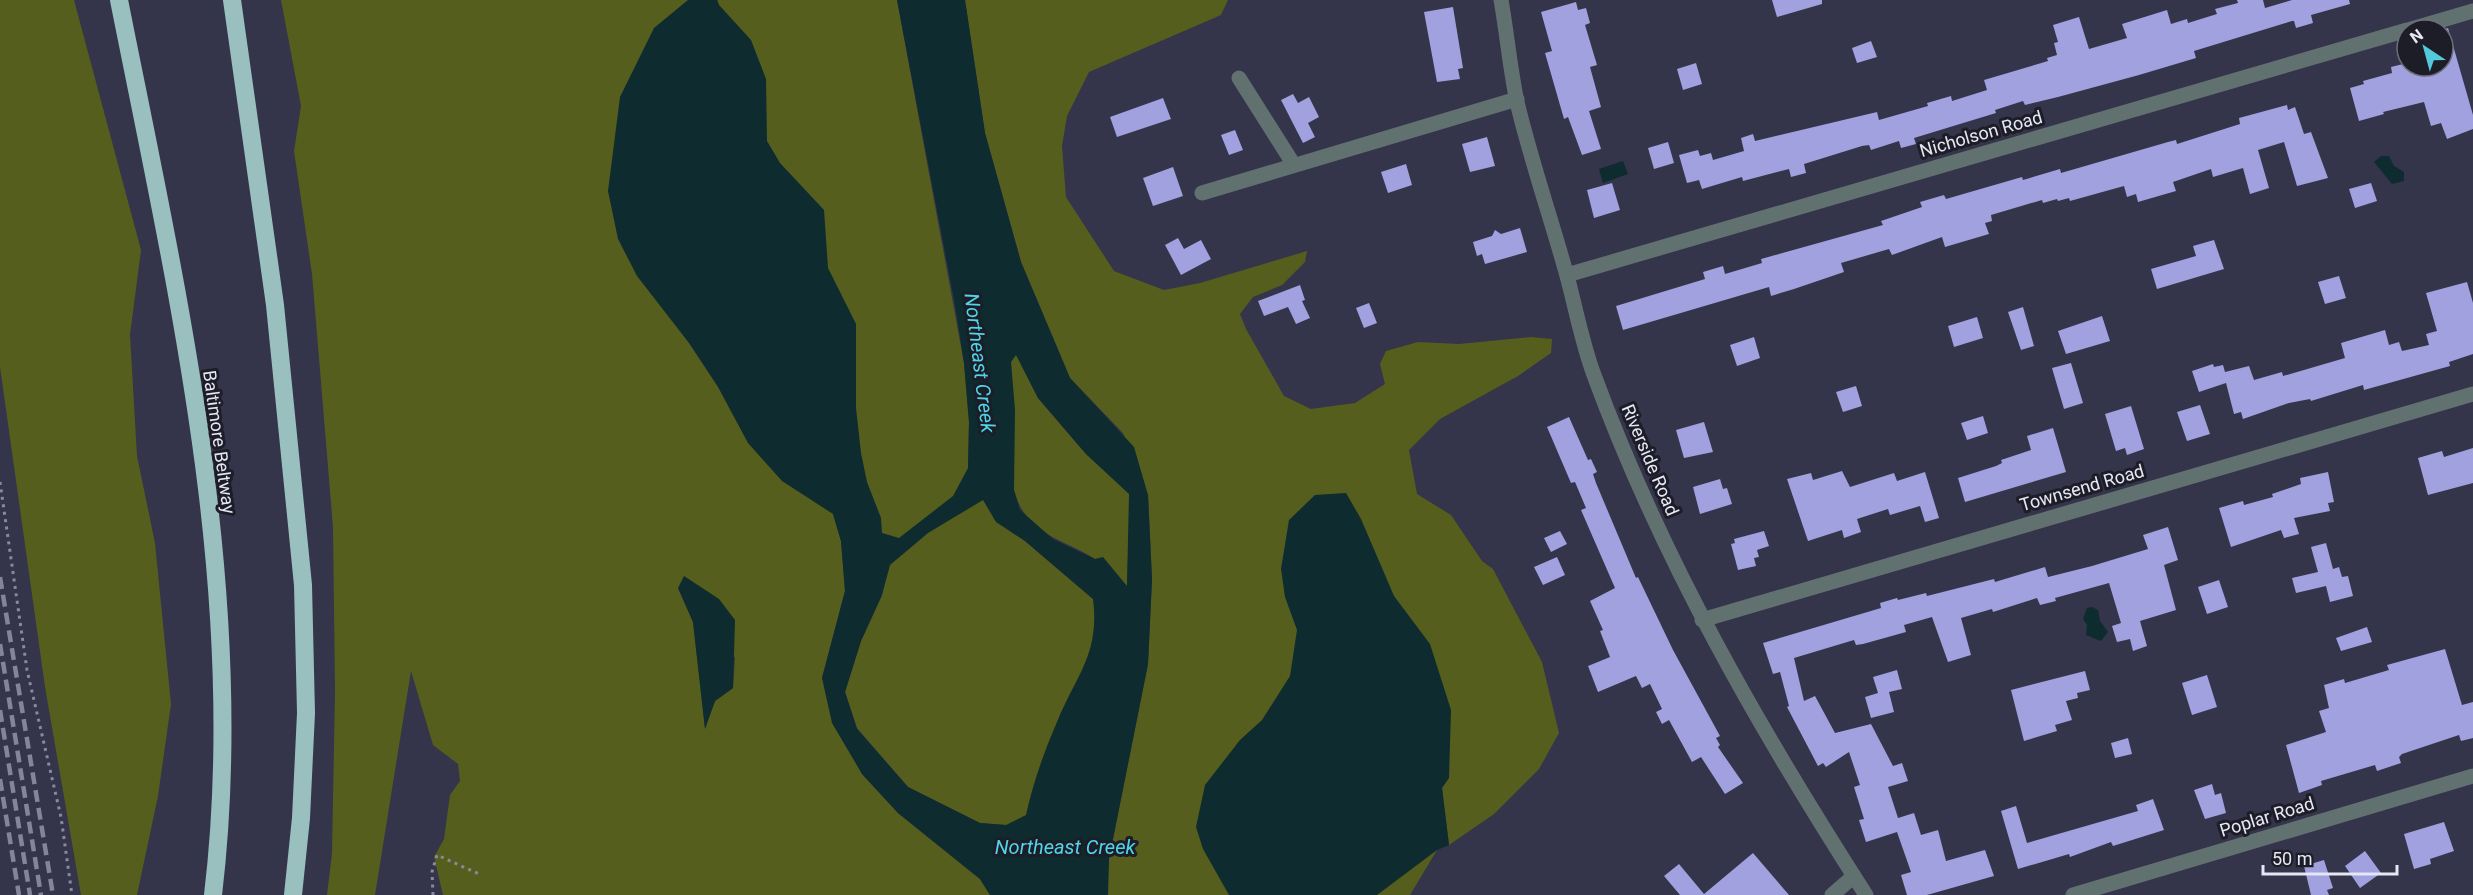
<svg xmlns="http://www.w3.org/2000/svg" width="2473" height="895" font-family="Roboto,sans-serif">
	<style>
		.green { fill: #555e1d; fill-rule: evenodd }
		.water { fill: #0e2b2f; fill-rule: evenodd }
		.building { fill: #a1a1df }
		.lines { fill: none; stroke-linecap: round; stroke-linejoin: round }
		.path { stroke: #8a8a9e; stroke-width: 3; stroke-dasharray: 3 4.5; stroke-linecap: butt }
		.minor { stroke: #617170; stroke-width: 15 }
		.highway { stroke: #99bfbf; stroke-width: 18 }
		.rail { stroke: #858598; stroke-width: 4.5; stroke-dasharray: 12 6; stroke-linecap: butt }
		.labels { text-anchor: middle; stroke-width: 6; stroke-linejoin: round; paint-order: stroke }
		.street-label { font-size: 18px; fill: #e6e6f5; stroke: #1d1d28 }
		.water-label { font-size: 20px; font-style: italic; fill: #4dd6e9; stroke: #1d1d28 }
	</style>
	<rect width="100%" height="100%" fill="#34344b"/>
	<!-- green -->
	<path class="green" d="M0,0H74L141,250L130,335L137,456L155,543L171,704L158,796L137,895H81L45,687L0,367Z
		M281,0H688L687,3L719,5L717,0H897L964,363L969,422L968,468L996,521L1025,541L1093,599L1109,624L1028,882L1006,825L980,823L908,787L857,728L845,692L861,641L882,595L833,514L841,541L845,591L822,678L862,774L898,813L980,879L990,895H443L434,857L444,839L450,795L460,781L458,764L433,745L411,671L375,895H327L332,853L335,691L333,527L312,274L294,151L301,106ZM678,588L735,658L733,688L715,701L705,728L693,622Z
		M965,0H1228L1221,15L1089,72L1067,116L1062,146L1066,197L1114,271L1164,290L1200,283L1307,251L1305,262L1282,285L1253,297L1240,314L1246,329L1284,396L1311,409L1355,403L1385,384L1380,364L1386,351L1418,342L1459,344L1531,337L1552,339L1551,353L1518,376L1440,419L1409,450L1417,494L1451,515L1482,561L1493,569L1542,662L1559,733L1539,769L1494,814L1449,845L1442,788L1422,783L1437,850L1410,895H1101L1108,875L1109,859L1148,664L1152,579L1148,495L1123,433L1070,378L1021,262L985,133Z
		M1016,354L1038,398L1086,454L1130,494L1127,586C1117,578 1107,567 1095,559C1062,538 1026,535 1014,490L1011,362Z"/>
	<!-- water -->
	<path class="water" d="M688,0H717L719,5L751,40L766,79L767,141L780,163L824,210L828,268L856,324V408L861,453L867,482L881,518L882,533L899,538L953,496L968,468L969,422L964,363L955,305L897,0H965L985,133L1021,262L1070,378L1134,447L1148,495L1152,579L1148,664L1109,859L1108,895H990L980,879L898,813L862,774L832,723L822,678L845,591L841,541L833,514L782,481L748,443L718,387L689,343L637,276L618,239L608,191L620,97L654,28ZM1016,355L1038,398L1086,454L1129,494L1127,586L1103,557L1095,559L1053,539L1020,510L1014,490L1015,410L1011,362ZM983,500L996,522L1025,541L1093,599C1100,654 1076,675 1057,722C1044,752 1033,783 1026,815L1006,825L980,823L908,787L857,729L845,692L861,641L882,595L890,565L928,533Z
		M2381,156H2389L2394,166L2404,172V181L2392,184L2374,162Z
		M1623,161L1628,174L1603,183L1599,169Z
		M1346,493L1361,519L1394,596L1430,644L1451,710L1449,778L1442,788L1449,845L1437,850L1377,895H1229L1203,849L1196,827L1205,785L1240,740L1262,720L1290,676L1297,630L1285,597L1281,569L1289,520L1315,495Z
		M684,576L719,599L735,620L733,688L715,701L705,729L693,622L678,588Z
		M2092,607L2098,610L2100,621L2108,632L2101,641L2086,635L2087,625L2083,619L2087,608Z"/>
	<!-- building -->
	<path class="building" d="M1772,0H1822V4L1777,17Z
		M2237,0H2263L2265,8L2292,0H2349L2350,4L2311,15L2313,23L2296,28L2294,21H2292L2194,51L2196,58L2139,75L2058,97L2025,105L2023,101L1995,110L1996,113L1914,138L1916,144L1901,148L1899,141L1871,150L1869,145L1862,146L1804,164L1806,173L1791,177L1789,169L1743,181L1742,177L1702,189L1699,180L1687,183L1679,155L1698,150L1700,156L1711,153L1713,160L1744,151L1741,138L1753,134L1755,141L1877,112L1879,120L1928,106L1927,103L1951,96L1952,101L1987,90L1984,80L2048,61L2047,58L2057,55L2054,43L2058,42L2053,25L2079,17L2089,49L2127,38L2122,24L2167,10L2171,24L2187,19L2188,23L2217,14L2215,9L2238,3Z
		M1576,2L1578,10L1586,8L1590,23L1585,25L1597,65L1590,67L1601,107L1589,111L1601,149L1582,155L1568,117L1564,119L1545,53L1552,51L1541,12Z
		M1453,7L1463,68L1458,69L1460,79L1437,82L1424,12Z
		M2448,28L2473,115V129L2447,139L2441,123L2431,126L2424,102L2383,112L2384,114L2359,121L2350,88L2364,84L2363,81L2392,73L2391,67L2407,63V66H2443V30Z
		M1871,41L1877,57L1857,63L1852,48Z
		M1696,63L1702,84L1683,90L1677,69Z
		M1293,94L1298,103L1309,97L1319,117L1308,123L1315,137L1303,143L1281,100Z
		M1163,98L1171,119L1117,137L1110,117Z
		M2287,105L2288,110L2295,107L2304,134L2311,132L2328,178L2297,186L2284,142L2258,150L2269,188L2250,194L2243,168L2213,177L2211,169L2173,182L2176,191L2138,202L2136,194L2127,197L2124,186L2070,201L2069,198L2058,201L2057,199L2043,203L2042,200L1991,215L1992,221L1985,223L1989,234L1945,247L1942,237L1892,255L1889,249L1841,263L1844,272L1794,289L1771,296L1769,287L1623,330L1616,306L1705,279L1703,272L1723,266L1725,274L1762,263L1761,259L1883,225L1881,221L1922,207L1920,202L1944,195L1946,199L2022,177L2023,180L2060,169L2061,173L2168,142L2176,140L2177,144L2240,124L2239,118Z
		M1235,130L1243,150L1229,155L1221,135Z
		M1487,137L1495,166L1470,172L1462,144Z
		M1668,142L1674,163L1654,169L1648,148Z
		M1406,164L1412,185L1388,193L1381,172Z
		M1173,167L1183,196L1153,206L1143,178Z
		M1612,183L1620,210L1594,218L1587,190Z
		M2371,183L2377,201L2355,208L2349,189Z
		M1520,228L1527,252L1485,264L1482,254L1477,256L1473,242L1492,236L1495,230L1501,234Z
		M1178,238L1184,249L1201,240L1211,259L1181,275L1165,245Z
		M2214,240L2224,269L2157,289L2151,269L2196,256L2193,246Z
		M2339,276L2346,298L2325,304L2318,282Z
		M2467,282L2473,303V354L2449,362L2450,366L2364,390L2363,385L2311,401L2310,399L2289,403L2243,419L2241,412L2234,414L2226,383L2199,392L2192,371L2213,364L2214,367L2223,365L2225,372L2249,366L2254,380L2282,372L2283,376L2345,358L2341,343L2385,330L2389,345L2399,342L2402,351L2429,345L2426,334L2437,331L2426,293Z
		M1300,285L1305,300L1302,301L1310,318L1296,324L1288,307L1264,316L1258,301Z
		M1369,303L1377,323L1364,328L1356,308Z
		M2023,307L2034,346L2021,350L2008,312Z
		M2102,316L2110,341L2066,354L2058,331Z
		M1977,317L1983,338L1954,347L1948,326Z
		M1754,337L1760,358L1737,366L1730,345Z
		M2071,363L2083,403L2064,409L2052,368Z
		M1856,386L1862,406L1843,412L1836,392Z
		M2200,405L2210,434L2187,441L2177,412Z
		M2131,406L2144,449L2127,455L2125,448L2116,451L2105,414Z
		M1983,416L1988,433L1967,440L1961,423Z
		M1569,417L1588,460L1591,459L1597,472L1593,474L1596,483L1636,578L1638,577L1673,650L1720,736L1716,738L1720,745L1718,747L1743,783L1725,794L1701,757L1692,762L1669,720L1662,724L1656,712L1662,709L1650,684L1642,688L1636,676L1598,692L1588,666L1610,657L1600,631L1603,630L1590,601L1615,588L1581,510L1586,508L1575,482L1571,483L1547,427Z
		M1704,422L1713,452L1684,458L1676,430Z
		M2053,428L2066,472L1965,502L1958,478L1996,466L2002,463L2001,460L2031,450L2027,436Z
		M2473,448V483L2428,495L2418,458L2442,451L2444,457Z
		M1842,471L1850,487L1894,473L1897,481L1925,472L1939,518L1925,522L1920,506L1890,515L1888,509L1857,519L1861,532L1844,538L1842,530L1808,541L1787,479L1811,473L1813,480Z
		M2328,472L2334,502L2328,503L2330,511L2294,518L2299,534L2284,538L2281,530L2231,547L2219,508L2243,501L2244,505L2273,497L2272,494L2301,484L2300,478Z
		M1720,479L1723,489L1727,488L1732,504L1700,514L1693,487Z
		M2168,527L2178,560L2164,565L2176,610L2140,621L2147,646L2133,651L2130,639L2117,642L2112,626L2121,623L2109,583L2055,598L2056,601L2040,605L2037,598L1993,612L1992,609L1961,618L1971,655L1948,662L1932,617L1904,625L1906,632L1863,644L1856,645L1854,640L1794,658L1804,701L1815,696L1835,733L1871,724L1893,766L1902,763L1908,781L1888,787L1898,818L1914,813L1921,835L1938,830L1946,861L1985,850L1994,876L1927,895H1907L1901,875L1911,872L1897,832L1866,842L1859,820L1864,819L1854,787L1860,785L1849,752L1826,767L1823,763L1818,766L1787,707L1789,706L1780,672L1773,674L1763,643L1881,608L1880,603L1897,598L1898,600L1926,593L1927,596L1994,579L1995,582L2045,567L2048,577L2092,566L2148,549L2143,535Z
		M1560,531L1567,544L1551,552L1544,538Z
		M1764,531L1769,546L1757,550L1759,557L1754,558L1756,566L1738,570L1731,544L1735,543L1734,539Z
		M2326,543L2333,569L2339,567L2342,577L2348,576L2353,596L2330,602L2326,586L2296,593L2292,578L2318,572L2311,547Z
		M1557,557L1565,575L1543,585L1534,567Z
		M2219,580L2228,607L2207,614L2198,587Z
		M2367,627L2372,642L2341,651L2336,638Z
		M2445,649L2462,705L2473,702V738L2461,741L2459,735L2402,754L2399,757L2401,763L2377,771L2375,765L2321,781L2322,785L2299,793L2286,745L2326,732L2319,711L2329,708L2324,685L2344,679L2345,683L2389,670L2387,665Z
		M1897,670L1902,689L1889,692L1894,712L1871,718L1865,697L1878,693L1873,677Z
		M2085,671L2090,690L2077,693L2078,698L2066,701L2072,720L2055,725L2057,731L2024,741L2011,690Z
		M2207,675L2217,707L2192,715L2182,683Z
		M2128,738L2132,754L2115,758L2111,743Z
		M2212,784L2215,795L2221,793L2226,813L2205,819L2194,790Z
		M2153,799L2164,830L2113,846L2111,842L2070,857L2069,854L2018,869L2001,811L2016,806L2027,843L2138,811L2136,805Z
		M2444,822L2454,851L2430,859L2431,864L2414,869L2404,834Z
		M2365,851L2381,873L2360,888L2345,866Z
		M1753,853L1789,895H1680L1664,876L1679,864L1704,894Z
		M2324,860L2333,888L2327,890L2329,895H2311L2304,866Z"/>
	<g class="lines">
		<!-- path -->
		<path class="path" d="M0,482L27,670L61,817L72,895
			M433,895L432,872L437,855L479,874"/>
		<!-- minor -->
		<path class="minor" d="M1501,0C1507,34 1510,68 1517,102C1531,161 1551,218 1567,276C1576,309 1582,343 1594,375C1662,560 1760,730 1866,895
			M2408,30L2473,11
			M1239,78L1294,165
			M1202,193L1517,99
			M1567,275L2407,30
			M1702,620L2473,394
			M1832,895L1854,876
			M2073,895L2473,776"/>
		<!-- highway -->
		<path class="highway" d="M119,0C177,292 249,595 213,895
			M232,0L275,305L303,585L306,713L301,818L293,895"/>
		<!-- rail -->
		<path class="rail" d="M0,577L53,895
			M0,644L41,895
			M0,710L30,895
			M0,779L19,895"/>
	</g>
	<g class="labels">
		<!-- street labels -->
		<g class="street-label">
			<text transform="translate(1981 134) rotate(-16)" y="6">Nicholson Road</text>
			<text transform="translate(219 442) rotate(82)" y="6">Baltimore Beltway</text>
			<text transform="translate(1650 460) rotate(67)" y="6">Riverside Road</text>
			<text transform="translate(2082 488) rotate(-16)" y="6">Townsend Road</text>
			<text transform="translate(2267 817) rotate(-17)" y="6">Poplar Road</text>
		</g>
		<!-- water labels -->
		<g class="water-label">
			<text transform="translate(980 363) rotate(83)" y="7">Northeast Creek</text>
			<text x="1065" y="854">Northeast Creek</text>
		</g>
	</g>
	<!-- north arrow -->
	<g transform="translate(2425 48) rotate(324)"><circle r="28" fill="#1d1d28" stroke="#6d6d7a" stroke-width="1.5"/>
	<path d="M0-4.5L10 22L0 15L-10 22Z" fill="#53cadc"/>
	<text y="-9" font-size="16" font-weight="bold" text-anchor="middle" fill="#e6e6f5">N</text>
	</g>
	<!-- scale -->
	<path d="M2263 865v9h134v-9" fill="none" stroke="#e6e6f5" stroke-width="3"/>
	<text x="2272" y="865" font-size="18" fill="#e6e6f5" stroke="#1d1d28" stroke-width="4.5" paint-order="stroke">50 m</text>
</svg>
